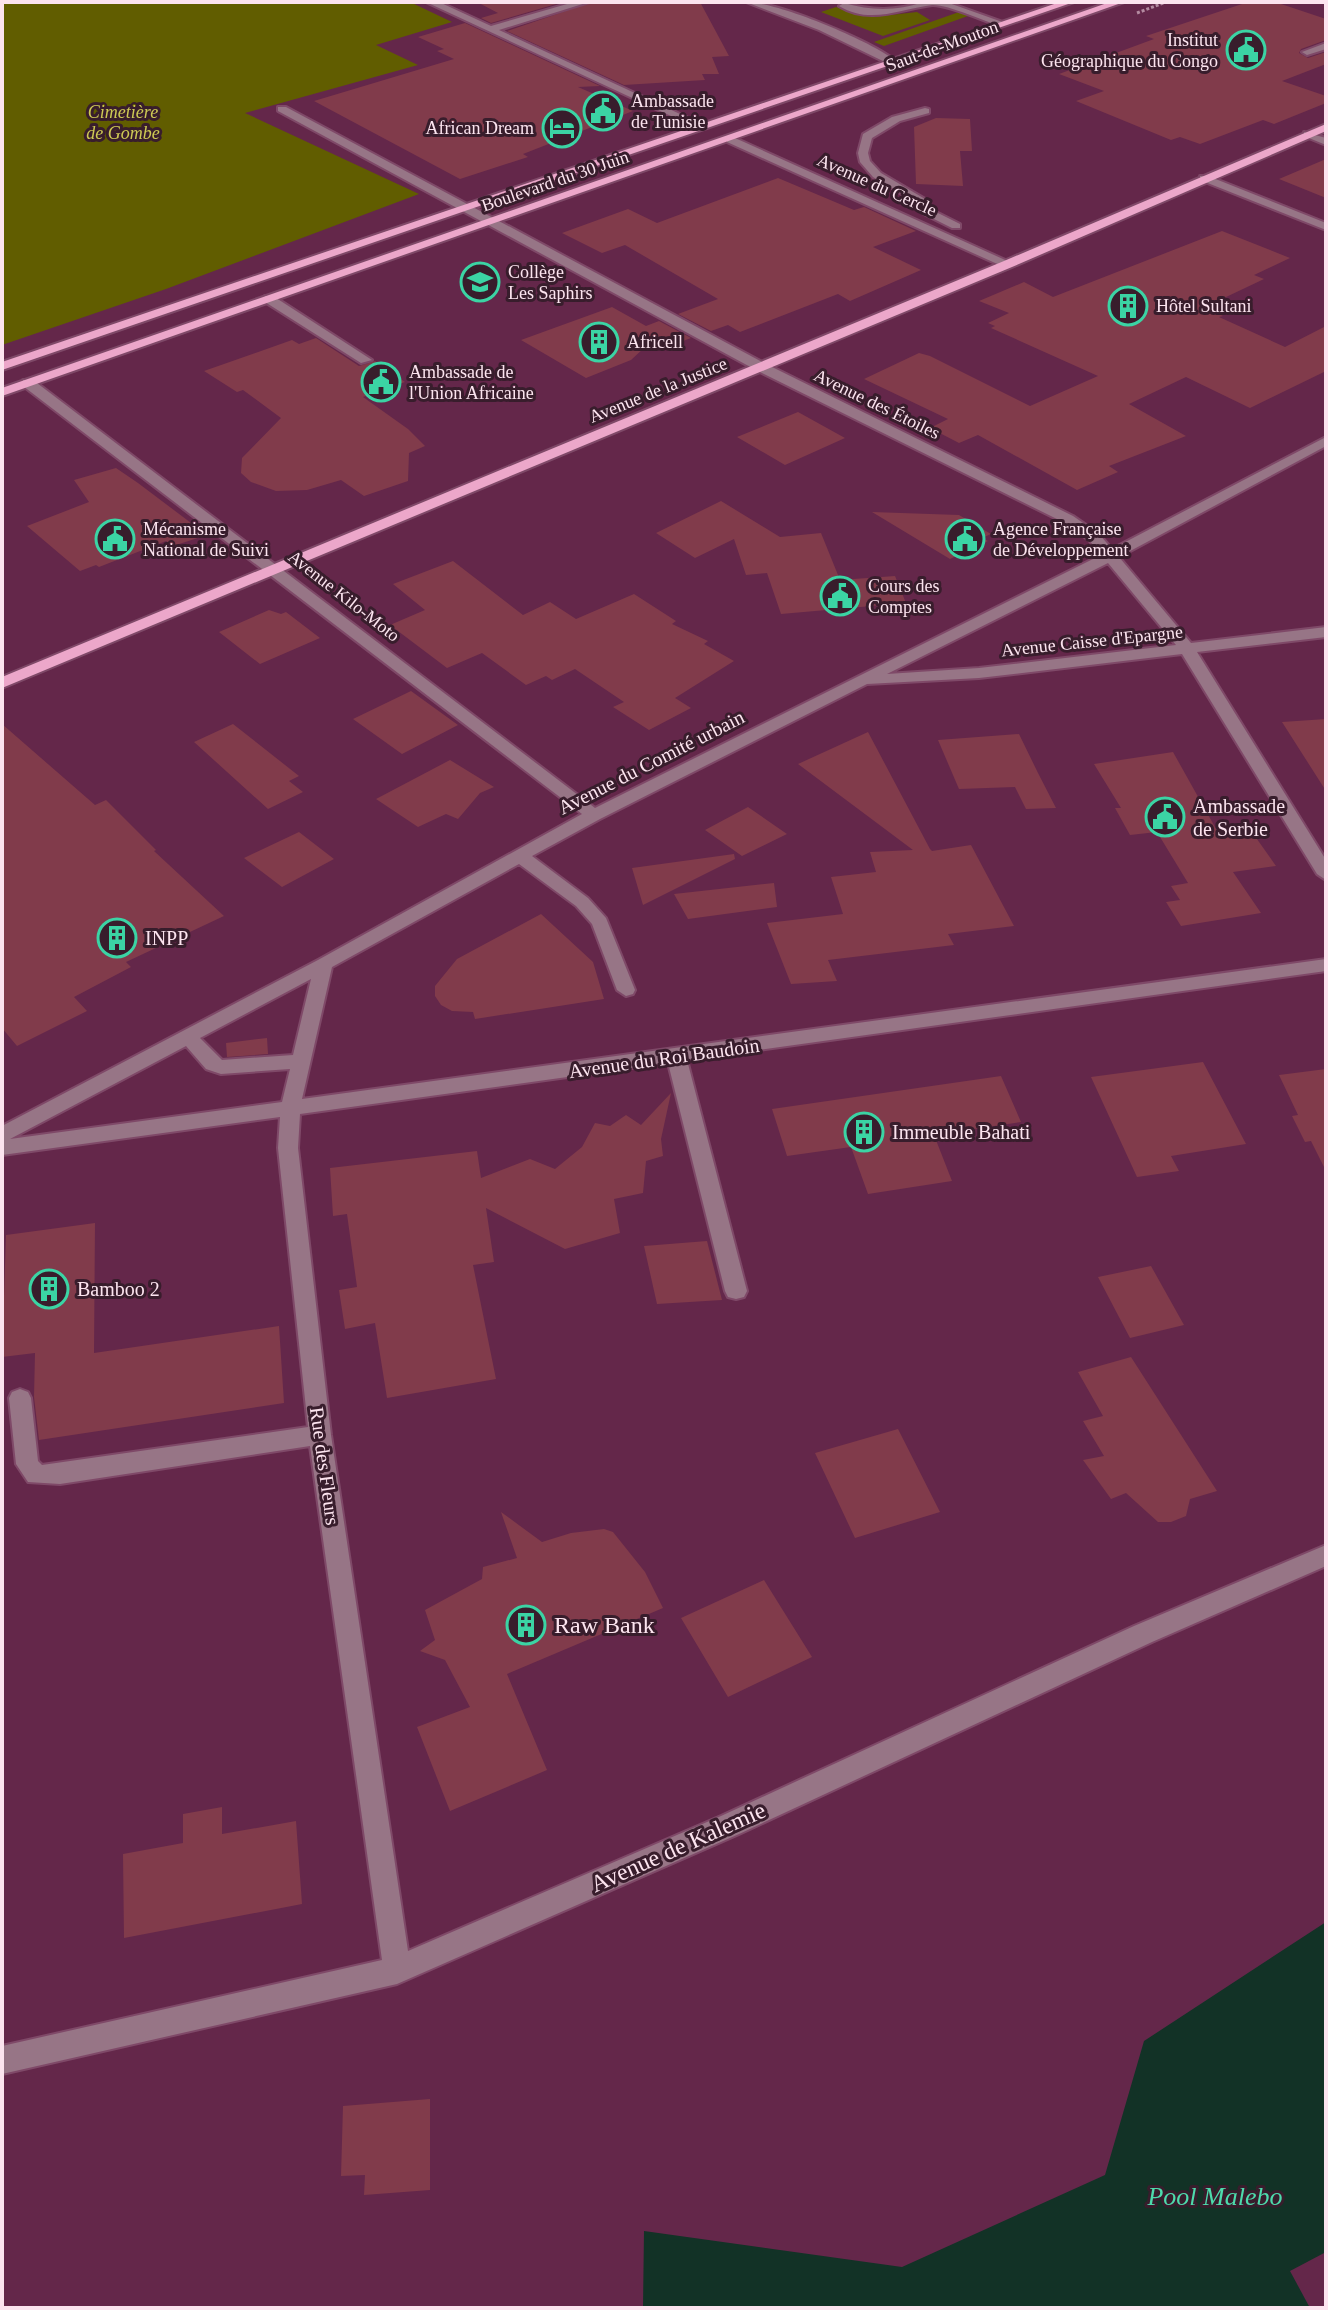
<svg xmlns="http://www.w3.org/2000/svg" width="1328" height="2310" font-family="Georgia,serif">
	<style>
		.green { fill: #615d00 }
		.water { fill: #123226 }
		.pier { fill: #64274a }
		.building { fill: #813b4b }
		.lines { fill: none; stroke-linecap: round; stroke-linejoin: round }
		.minor-casing { stroke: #7f4968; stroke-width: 4 }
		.major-casing { stroke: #7f4968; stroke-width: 4 }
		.path { stroke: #b48ba1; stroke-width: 3; stroke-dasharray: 3 2; stroke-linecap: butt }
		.minor { fill: #977586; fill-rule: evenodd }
		.major { fill: #eca7ca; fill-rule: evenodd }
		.labels { text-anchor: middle; stroke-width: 6; stroke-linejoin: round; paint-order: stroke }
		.far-poi-label { font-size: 18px; fill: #fce4ef; stroke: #381d2c; text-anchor: start }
		.far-street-label { font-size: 18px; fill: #fce4ef; stroke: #381d2c }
		.far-park-label { font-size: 18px; font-style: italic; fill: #ceca54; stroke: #381d2c }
		.street-label { font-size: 20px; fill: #fce4ef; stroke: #381d2c }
		.poi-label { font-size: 20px; fill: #fce4ef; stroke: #381d2c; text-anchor: start }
		.near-poi-label { font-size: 24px; fill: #fce4ef; stroke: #381d2c; text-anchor: start }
		.near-street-label { font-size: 24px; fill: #fce4ef; stroke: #381d2c }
		.near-water-label { font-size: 26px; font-style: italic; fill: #4ddbac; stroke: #381d2c }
	</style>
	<rect width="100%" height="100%" fill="#64274a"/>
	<!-- green -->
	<path class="green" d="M2,2H410L452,22L376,45L418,65L245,113L419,194L166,289L2,345Z
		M836,7L873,17L917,12L930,20L883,36L821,12Z
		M959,12L968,16L884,46L874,42Z"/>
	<!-- water -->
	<path class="water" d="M1326,1922V2308H643L644,2231L902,2267L1105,2175L1144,2041Z"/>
	<!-- pier -->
	<path class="pier" d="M1326,2252V2308H1310L1290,2271Z"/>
	<!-- building -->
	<path class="building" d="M477,2H563L491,23L481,18L498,13Z
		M592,2H700L729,56L712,57L719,74H702L705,80L624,85L507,31Z
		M1248,2H1275L1326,19V40L1301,49L1299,53L1308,58L1326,52V64L1282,81L1326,96V103L1274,124L1263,120L1200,144L1180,137L1171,140L1076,101L1104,91L1059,74L1154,39L1146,36Z
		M465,23L600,86L578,87L633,111L523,154L528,157L460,179L314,101L454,59L437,51L444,49L418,37Z
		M936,118L970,119L972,151H960L963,186L916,184L914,127Z
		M1326,159V198L1279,179Z
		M778,178L854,210L864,207L916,231L873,247L921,270L850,301L838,294L740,332L728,325L711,331L678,314L718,299L625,245L602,253L562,233L628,209L657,223Z
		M1222,231L1290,258L1254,275L1264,279L1205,307L1223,316L1219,317L1285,347L1326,326V371L1250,408L1186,377L1129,404L1186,436L1109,466L1118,472L1077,490L978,435L959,443L930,428L948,419L864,379L919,353L930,356L1030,406L1098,376L991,328L995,326L988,323L1009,313L979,301L1024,282L1053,297Z
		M612,307L646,326L659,321L691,338L665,348H644L631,360L586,378L521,340Z
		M316,338L359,366L375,361L405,382L363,397L408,429L425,446L409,453L408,481L364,496L341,480L307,490L276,491L251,482L241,473L242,458L281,418L243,390L237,392L204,371L292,340L299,344Z
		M798,412L845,438L785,465L737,437Z
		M116,468L138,483L207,535L173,546L166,541L99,567L96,565L80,571L27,526L89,502L74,480Z
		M721,501L780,537L821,533L840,580L895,576L906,603L781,614L767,573L746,575L734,539L695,558L656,533Z
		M872,512L959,515L991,534L982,538L988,541L950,559Z
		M453,561L523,615L550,602L576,619L634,594L676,621L672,624L708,641L704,644L734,661L675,698L691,708L649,730L613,707L624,702L575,669L552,680L546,676L526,685L482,653L447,668L390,625L425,610L393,584Z
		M269,610L281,614L286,612L320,638L260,664L219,632Z
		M411,691L458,725L402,754L353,719Z
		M1326,719V791L1282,722Z
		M2,724L95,805L106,800L156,850L154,851L224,916L126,962L131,967L74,997L87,1011L17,1046L2,1028Z
		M233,724L299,776L289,781L303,792L268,809L194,742Z
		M868,732L930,849L932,851L971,845L1014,926L948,934L954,945L828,960L837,981L791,984L767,923L843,914L831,877L876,872L870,852L913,850L798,764Z
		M1019,734L1038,773L1056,808L1026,809L1015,787L959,789L938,740Z
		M1173,752L1220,836L1252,832L1276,866L1233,872L1261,913L1181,926L1166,902L1180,900L1171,886L1188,883L1157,832L1130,835L1115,808H1121L1094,764Z
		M450,760L494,787L480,793L458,819L446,814L418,827L376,799Z
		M748,807L787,834L742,856L705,830Z
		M299,832L334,859L282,887L244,858Z
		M734,854L735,859L643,905L632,868Z
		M774,883L777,907L688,919L674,894Z
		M541,914L593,962L604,999L475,1019L473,1012L452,1011L441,1005L435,996V986L457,959Z
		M267,1038L268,1054L227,1057L226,1043Z
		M1203,1062L1246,1144L1171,1156L1179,1171L1137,1177L1091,1077Z
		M1326,1069V1171L1311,1141L1305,1142L1292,1116L1298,1115L1279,1075Z
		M1001,1076L1021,1122L934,1135L952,1181L868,1194L851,1147L787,1156L772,1109Z
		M671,1093L661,1139L663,1156L646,1161L643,1193L614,1199L620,1233L565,1249L486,1208L494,1262L473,1265L496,1379L387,1398L375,1323L345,1329L339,1290L357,1287L347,1214L333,1216L330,1168L477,1151L481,1178L530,1159L555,1169L582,1147L595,1123L610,1126L626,1115L641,1125Z
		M95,1223L94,1353L279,1326L284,1403L39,1440L34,1397L35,1353L2,1357L6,1235Z
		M707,1241L722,1300L657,1304L644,1246Z
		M1151,1266L1184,1325L1130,1338L1098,1277Z
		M1131,1357L1217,1491L1190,1499L1186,1516L1171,1522H1158L1126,1493L1111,1499L1083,1460L1104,1456L1083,1421L1103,1416L1078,1372Z
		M898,1429L940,1512L855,1538L815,1453Z
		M501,1512L542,1542L571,1533L604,1529L613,1532L645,1572L663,1608L507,1674L547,1770L450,1811L417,1727L470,1707L445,1660L420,1651L435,1640L425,1610L482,1579L483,1567L517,1558Z
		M764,1580L812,1657L728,1697L681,1618Z
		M222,1807V1834L296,1821L302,1904L124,1938L123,1854L183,1843V1814Z
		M430,2099V2190L364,2195L365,2175L341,2176L343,2106Z"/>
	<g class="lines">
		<!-- minor casing -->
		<g class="minor-casing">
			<path id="minor" d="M426,2H439L491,26L574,2H589L499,30L708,127L699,129Z
				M746,2C778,2 871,41 896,61L887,63L819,30Z
				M924,2H946L1008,24L1000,26C984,21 947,4 932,5C900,9 870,25 839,6L844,3C872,11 896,11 924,2Z
				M1326,43V49L1307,55L1302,52Z
				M278,107H286L766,364L1073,516L1099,534L1112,549L1326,437V446L1119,557L1191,643L1326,627V637L1197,652L1326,860V880L1317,874L1182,654L979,678L867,684L600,819L532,856L588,898L606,918L635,990L633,994L626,996L617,990L592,924L576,906L519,864L332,967L302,1099L1326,959V971L687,1060L747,1291L744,1297L736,1299L728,1297L725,1291L668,1063L300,1114L298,1148L331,1435L408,1951L721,1816L1134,1626L1326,1545V1566L1152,1642L739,1834L397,1984L2,2074V2046L382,1960L310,1446L60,1484L28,1482L16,1464L9,1398L12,1392L20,1389L28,1392L31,1398L38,1461L42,1465L308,1427L278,1148L280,1117L2,1155V1126L318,960L582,814L23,386V380H33L595,808L1101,555L1089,540L1063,522L756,370L278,111ZM1108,563L1176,645L979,668L887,674ZM311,979L293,1055L222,1060L200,1038ZM186,1046L206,1069L221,1074L290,1069L282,1102L10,1139Z
				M925,108L929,109V113L900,121L872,138L868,153L870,161L881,173L925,199L932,210L960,224V228H952L924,214L917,203L873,177L860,162L858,153L863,134L892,117Z
				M1304,132L1326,138V145L1304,136Z
				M727,138H735L1014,264L1004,267L727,142Z
				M1200,176H1208L1326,223V230L1200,180Z
				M265,296H273L372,360L361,363L265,302Z"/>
		</g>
		<!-- major casing -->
		<g class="major-casing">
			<path id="major" d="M1060,2H1074L2,370V362Z
				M1110,2H1124L2,396V388Z
				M1326,124V131L1012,267L2,688V677L1004,261Z"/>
		</g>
		<!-- path -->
		<path class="path" d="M1137,13L1166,2"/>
		<!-- minor -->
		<use href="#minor" class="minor"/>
		<!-- major -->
		<use href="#major" class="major"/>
	</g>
	<!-- icons -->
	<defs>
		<g id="civic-ring" transform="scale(2)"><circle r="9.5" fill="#381d2c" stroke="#3bd4a4" stroke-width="1.5"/><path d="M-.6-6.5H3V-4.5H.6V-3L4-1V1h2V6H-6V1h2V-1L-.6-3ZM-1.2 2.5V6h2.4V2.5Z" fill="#3bd4a4"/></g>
		<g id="hotel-ring" transform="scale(2)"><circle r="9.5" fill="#381d2c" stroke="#3bd4a4" stroke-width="1.5"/><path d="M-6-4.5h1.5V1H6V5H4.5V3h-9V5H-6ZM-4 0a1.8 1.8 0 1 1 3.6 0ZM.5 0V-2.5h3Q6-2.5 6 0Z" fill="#3bd4a4"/></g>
		<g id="school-ring" transform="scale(2)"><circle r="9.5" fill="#381d2c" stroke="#3bd4a4" stroke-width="1.5"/><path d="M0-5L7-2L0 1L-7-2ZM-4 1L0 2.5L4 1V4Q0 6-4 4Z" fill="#3bd4a4"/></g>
		<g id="building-ring" transform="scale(2)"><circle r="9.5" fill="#381d2c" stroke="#3bd4a4" stroke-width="1.5"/><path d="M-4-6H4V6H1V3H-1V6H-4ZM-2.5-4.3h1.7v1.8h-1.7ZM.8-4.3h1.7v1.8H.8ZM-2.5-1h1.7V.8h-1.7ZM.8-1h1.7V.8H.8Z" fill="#3bd4a4"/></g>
	</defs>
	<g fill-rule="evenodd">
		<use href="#civic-ring" x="1246" y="50"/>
		<use href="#civic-ring" x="603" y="111"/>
		<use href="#hotel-ring" x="562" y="128"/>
		<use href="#school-ring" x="480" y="282"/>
		<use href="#building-ring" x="1128" y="306"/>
		<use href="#building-ring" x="599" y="342"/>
		<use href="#civic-ring" x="381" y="382"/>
		<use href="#civic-ring" x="115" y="539"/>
		<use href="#civic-ring" x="965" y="539"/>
		<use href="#civic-ring" x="840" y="596"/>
		<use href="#civic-ring" x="1165" y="817"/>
		<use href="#building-ring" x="117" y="938"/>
		<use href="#building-ring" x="864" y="1132"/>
		<use href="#building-ring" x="49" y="1289"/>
		<use href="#building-ring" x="526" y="1625"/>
	</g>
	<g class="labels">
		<!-- far-poi labels -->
		<g class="far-poi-label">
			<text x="1218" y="46" text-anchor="end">Institut<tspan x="1218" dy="21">Géographique du Congo</tspan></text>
			<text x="631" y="107">Ambassade<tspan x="631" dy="21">de Tunisie</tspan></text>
			<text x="534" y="134" text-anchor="end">African Dream</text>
			<text x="508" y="278">Collège<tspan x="508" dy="21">Les Saphirs</tspan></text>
			<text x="1156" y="312">Hôtel Sultani</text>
			<text x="627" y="348">Africell</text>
			<text x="409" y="378">Ambassade de<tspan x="409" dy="21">l'Union Africaine</tspan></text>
			<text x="143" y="535">Mécanisme<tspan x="143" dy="21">National de Suivi</tspan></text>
			<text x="993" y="535">Agence Française<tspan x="993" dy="21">de Développement</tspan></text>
			<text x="868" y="592">Cours des<tspan x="868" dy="21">Comptes</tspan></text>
		</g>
		<!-- far-street labels -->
		<g class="far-street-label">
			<text transform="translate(942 46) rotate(-20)" y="6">Saut-de-Mouton</text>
			<text transform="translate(555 181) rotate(-19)" y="6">Boulevard du 30 Juin</text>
			<text transform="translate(877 185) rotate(24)" y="6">Avenue du Cercle</text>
			<text transform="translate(658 390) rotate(-22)" y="6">Avenue de la Justice</text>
			<text transform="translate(877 404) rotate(26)" y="6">Avenue des Étoiles</text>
			<text transform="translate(344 596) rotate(38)" y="6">Avenue Kilo-Moto</text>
			<text transform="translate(1092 641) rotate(-6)" y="6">Avenue Caisse d'Epargne</text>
		</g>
		<!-- far-park labels -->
		<g class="far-park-label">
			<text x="123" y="118">Cimetière<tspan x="123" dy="21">de Gombe</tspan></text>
		</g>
		<!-- street labels -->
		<g class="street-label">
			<text transform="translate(651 762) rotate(-27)" y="7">Avenue du Comité urbain</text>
			<text transform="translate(664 1058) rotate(-8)" y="7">Avenue du Roi Baudoin</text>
			<text transform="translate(325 1466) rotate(82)" y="7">Rue des Fleurs</text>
		</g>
		<!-- poi labels -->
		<g class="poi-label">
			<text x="1193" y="813">Ambassade<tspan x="1193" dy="23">de Serbie</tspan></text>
			<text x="145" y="945">INPP</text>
			<text x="892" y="1139">Immeuble Bahati</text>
			<text x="77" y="1296">Bamboo 2</text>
		</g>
		<!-- near-poi labels -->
		<g class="near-poi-label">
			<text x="554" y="1633">Raw Bank</text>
		</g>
		<!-- near-street labels -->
		<g class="near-street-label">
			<text transform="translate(678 1847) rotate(-24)" y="8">Avenue de Kalemie</text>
		</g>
		<!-- near-water labels -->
		<g class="near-water-label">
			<text x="1215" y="2205">Pool Malebo</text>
		</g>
	</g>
	<!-- border -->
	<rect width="1328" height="2310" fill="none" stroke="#fce4ef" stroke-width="8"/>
</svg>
